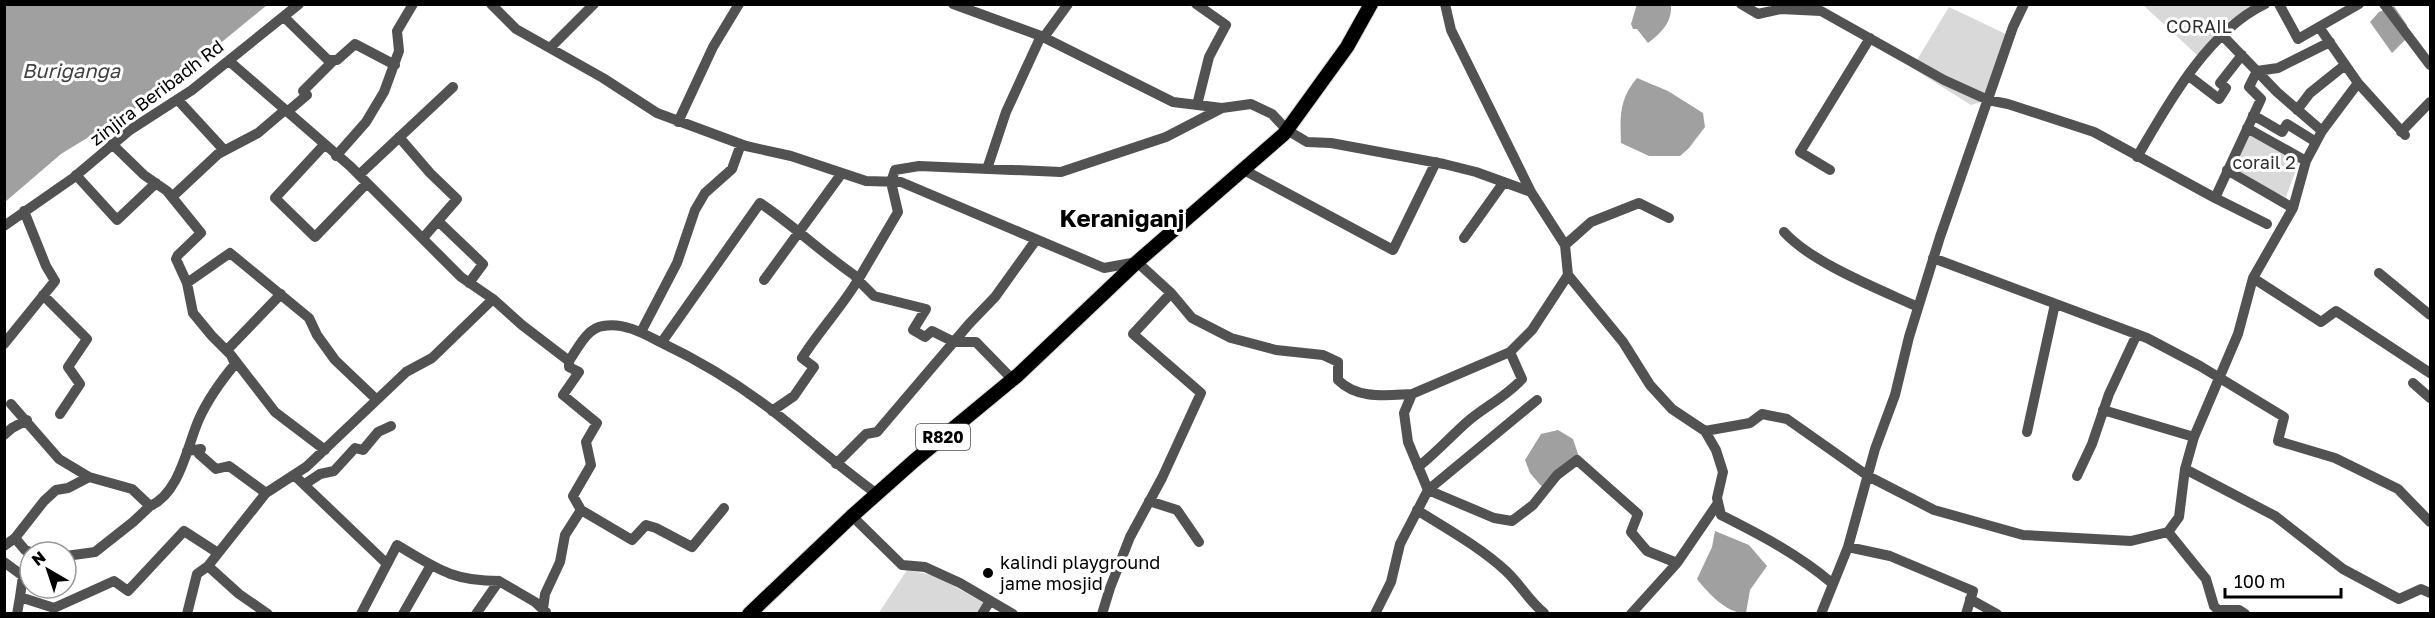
<svg xmlns="http://www.w3.org/2000/svg" width="2435" height="618" font-family="'Golos Text',sans-serif">
	<style>
		.green { fill: #d9d9d9 }
		.water { fill: #a0a0a0 }
		.lines { fill: none; stroke-linecap: round; stroke-linejoin: round }
		.major-casing { stroke: #dbdbdb; stroke-width: 16 }
		.minor { stroke: #525252; stroke-width: 10 }
		.major { stroke: #000; stroke-width: 14 }
		.poi-dot { fill: #000; stroke: #fff; stroke-width: 2 }
		.labels { text-anchor: middle; stroke-width: 6; stroke-linejoin: round; paint-order: stroke }
		.shield { fill: #fff; stroke: #4c4c4c; stroke-width: 1.5 }
		.shield-label { font-size: 16px; font-weight: bold; fill: #000 }
		.park-label { font-size: 18px; fill: #303030; stroke: #fff }
		.street-label { font-size: 18px; fill: #000; stroke: #fff }
		.poi-label { font-size: 18px; fill: #000; stroke: #fff; text-anchor: start }
		.water-label { font-size: 20px; font-style: italic; fill: #414141; stroke: #fff }
		.district-label { font-size: 24px; font-weight: bold; fill: #000; stroke: #fff }
	</style>
	<rect width="100%" height="100%" fill="#fff"/>
	<!-- green -->
	<path class="green" d="M2143,5H2254L2226,23L2215,43L2197,55Z
		M1949,7L2010,36L1988,100L1971,105L1912,68Z
		M2247,128L2300,158L2286,197L2227,170Z
		M907,570L936,576L984,603L979,613L878,614Z"/>
	<!-- water -->
	<path class="water" d="M5,4H267V5L157,95L61,154L5,202Z
		M1637,4L1671,5C1672,23 1661,33 1648,43L1637,29H1633L1631,24Z
		M2394,6L2407,25L2406,39L2392,53L2370,22L2379,12Z
		M1637,78L1668,91L1703,113L1705,127L1689,148L1680,156H1649L1621,143C1620,117 1619,99 1637,78Z
		M1558,430L1573,439L1579,457C1569,472 1560,483 1542,487L1530,473L1525,460L1541,434Z
		M1715,531L1749,545L1767,566L1750,590L1746,613C1727,614 1708,593 1697,579L1712,547Z"/>
	<g class="lines">
		<!-- major casing -->
		<g class="major-casing">
			<path id="major" d="M749,614L852,516L915,460L1018,375L1137,262L1284,134L1347,47L1371,4"/>
		</g>
		<!-- minor -->
		<path class="minor" d="M491,4L516,29L603,78L657,113L746,146L791,156L866,181L901,182L1104,268L1137,262L1171,293L1133,334L1201,393L1162,478L1130,537L1110,588L1102,614
			M953,4L1041,36L1173,102L1222,108L1251,104L1272,114L1287,130L1307,142L1331,143L1444,164L1476,172L1531,192
			M1196,4L1226,25L1209,57L1197,105
			M1741,4L1758,14L1781,9
			M1775,4L1781,9L1821,11L1944,80L1988,100L2008,104L2094,132L2215,198L2261,99L2249,87L2257,71L2278,68L2330,42
			M2279,4L2298,39L2359,4
			M2384,4L2430,65
			M284,17L328,60H337L355,44L395,65
			M2319,27L2358,83L2405,135
			M2222,35L2277,92L2322,131L2358,83
			M1044,37L1068,4
			M550,48L594,4
			M229,61L350,166L461,277L493,299L432,358L406,372L306,467L266,493L208,566L239,594L268,614
			M2189,76L2219,99L2226,88L2220,83L2242,55
			M178,100L224,150
			M2297,110L2310,93L2345,65
			M287,112L307,95L303,91L333,61
			M2253,115L2282,132L2287,124L2316,142
			M678,122L713,47L739,4
			M2247,128L2306,161L2322,131
			M2401,132L2430,102
			M399,137L430,173L457,199L423,238
			M112,144L144,175L167,191L201,233L178,255L176,259L187,283L230,253L309,318L317,335L335,360L376,399
			M324,145L275,198L315,237L367,183
			M336,156L366,122L384,92L399,51L397,31L413,4
			M2137,157C2168,104 2207,32 2265,4
			M987,169L1006,112L1041,36
			M1242,169L1393,250L1436,162
			M1830,170L1800,152L1870,38
			M2227,170L2293,208L2306,161
			M76,175L117,220L156,183
			M359,175L453,87
			M172,197L218,154L258,133L285,110
			M2215,198L2267,224
			M438,221L483,264L469,283
			M4,226L73,178L130,130L192,90L299,4
			M1784,232C1812,263 1879,289 1918,307
			M1464,238L1504,182
			M1565,245L1591,222L1639,203L1669,218
			M1933,258L2147,338L2200,366L2284,417L2278,441L2335,458L2398,489L2430,522
			M2379,273L2430,315
			M1568,275L1623,342L1650,385L1672,409L1705,431L1716,450L1723,472L1717,498L1721,515C1761,535 1799,555 1833,584
			M2253,278L2321,322L2336,311L2430,373
			M764,280L842,173
			M187,283L193,313L212,336L231,355L275,412L325,450
			M1171,293L1192,318L1231,338L1276,350L1323,355L1338,362V380C1358,400 1387,395 1412,394
			M43,295L87,339L68,367L80,384L60,414
			M493,299L522,325L569,361C578,348 587,328 603,326C623,322 643,333 660,342C700,361 738,384 773,411C808,439 841,468 877,494
			M641,332L677,263L695,210L705,193L732,169L741,144
			M664,339L760,203C793,225 821,252 854,275L858,280C841,308 819,331 802,358L814,367L794,396L772,411
			M4,344L55,281L46,266L24,211
			M227,350L281,294
			M1013,380L976,342H954L932,331L925,337L913,330L926,309L874,296L858,280L898,212L891,182L895,170L919,166L1061,172L1166,137L1222,108
			M2413,383L2430,398
			M1537,400L1428,490L1494,518L1512,521L1533,505L1557,475L1577,460L1638,514L1631,532L1647,551L1677,563
			M11,404L59,459L89,477L132,489L150,506C180,493 187,446 199,419C208,399 221,381 235,364L231,355
			M2103,410L2194,437
			M1705,431L1750,423L1762,414L1787,419L1868,476L1934,510L2023,535L2131,541L2168,532
			M2027,432L2055,304
			M4,435L12,428L27,420
			M187,451L201,449L199,454L216,469L229,466L266,493
			M836,464L866,434L877,432L969,324L995,297L1036,240
			M1418,467C1436,453 1450,437 1467,422C1484,407 1506,397 1522,379L1510,352
			M2185,469L2275,516L2343,569L2399,599L2421,589L2430,593
			M294,475L386,563
			M2077,476L2092,444L2109,394L2137,334
			M305,484L320,474L334,471L355,448L363,450L378,432L391,426
			M1149,501L1177,510L1199,542
			M581,510L632,540L646,525L656,528L692,547L724,508
			M1417,510C1447,529 1480,547 1506,571C1520,584 1529,601 1544,613
			M852,516L902,565L925,567L960,583L1013,614
			M15,538L25,550L30,552
			M4,546L15,538L44,501L56,490L68,488L89,477
			M1848,547L1890,556L1973,591L1966,614
			M66,556L95,552L133,522L150,506
			M4,562L23,576L20,597
			M1970,599L1997,614
			M543,609L545,594L560,562L565,535L581,510L573,496L591,465L586,442L597,423L563,395L579,372L569,367V361
			M17,614L20,597L54,608L114,581L128,591L184,531L218,553
			M187,614L197,574L208,566
			M361,614L397,545C436,568 451,581 499,581
			M403,614L431,565
			M476,614L499,581L535,602L546,612
			M982,614L990,601
			M1375,614L1391,582L1400,544L1428,490L1408,442L1404,413L1412,394L1510,352L1532,330L1568,275L1565,245L1531,192L1451,30L1445,4
			M1631,614L1677,563L1718,503
			M1821,614L1848,547L1875,449L1895,395L1909,337L1940,237L2013,27L2024,4
			M2245,614L2239,610H2218L2214,606L2206,579L2168,532L2179,517L2185,469L2194,437L2238,334L2253,278L2293,208"/>
		<!-- major -->
		<use href="#major" class="major"/>
	</g>
	<!-- markers -->
	<circle class="poi-dot" cx="988" cy="573" r="6"/>
	<g class="labels">
		<!-- shield labels -->
		<rect class="shield" x="916" y="424" width="54" height="26" rx="4.5"/>
		<g class="shield-label">
			<text x="943" y="443">R820</text>
		</g>
		<!-- park labels -->
		<g class="park-label">
			<text x="2199" y="33">CORAIL</text>
			<text x="2264" y="169">corail 2</text>
		</g>
		<!-- street labels -->
		<g class="street-label">
			<text transform="translate(157 93) rotate(-37)" y="6">zinjira Beribadh Rd</text>
		</g>
		<!-- poi labels -->
		<g class="poi-label">
			<text x="1000" y="569">kalindi playground<tspan x="1000" dy="21">jame mosjid</tspan></text>
		</g>
		<!-- water labels -->
		<g class="water-label">
			<text x="71" y="78">Buriganga</text>
		</g>
		<!-- district labels -->
		<g class="district-label">
			<text x="1122" y="227">Keraniganj</text>
		</g>
	</g>
	<!-- border -->
	<rect width="2435" height="618" fill="none" stroke="#000000" stroke-width="12"/>
	<!-- north arrow -->
	<g transform="translate(48 570) rotate(321)"><circle r="28" fill="#ffffff" stroke="#999999" stroke-width="1.5"/>
	<path d="M0-4.5L10 22L0 15L-10 22Z" fill="#000000"/>
	<text y="-9" font-size="16" font-weight="bold" text-anchor="middle" fill="#000000">N</text>
	</g>
	<!-- scale -->
	<path d="M2225 588v9h116v-9" fill="none" stroke="#000000" stroke-width="3"/>
	<text x="2234" y="588" font-size="18" fill="#000000" stroke="#ffffff" stroke-width="4.5" paint-order="stroke">100 m</text>
</svg>
